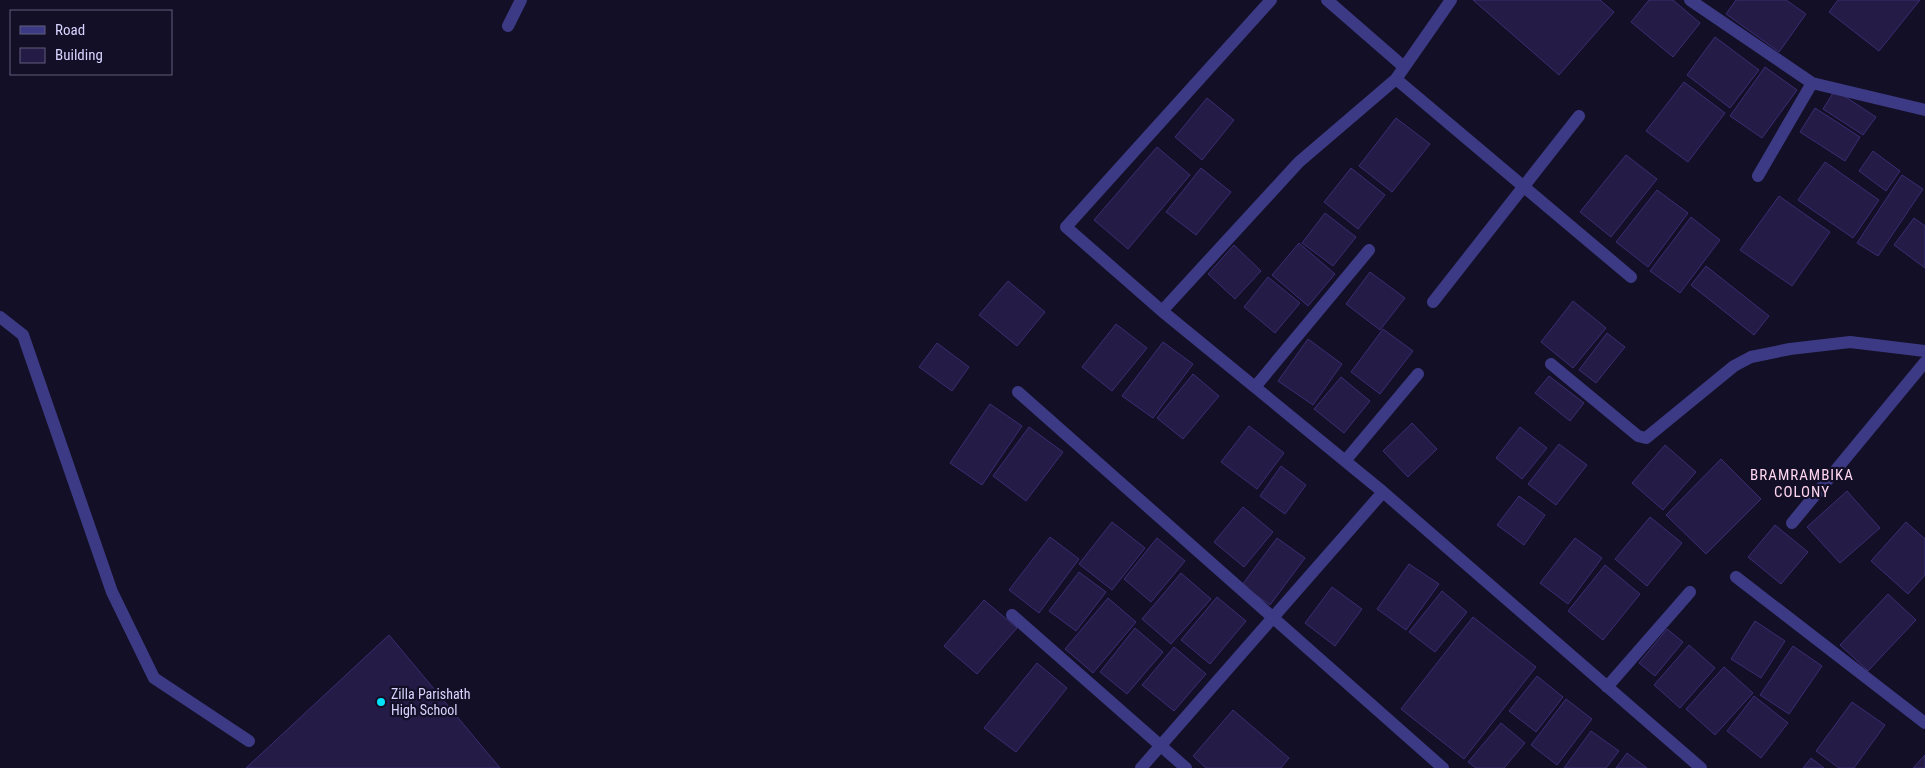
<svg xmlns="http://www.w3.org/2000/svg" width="1925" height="768" font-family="'Roboto Condensed',sans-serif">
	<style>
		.building { fill: #241b47; stroke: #3b2d73 }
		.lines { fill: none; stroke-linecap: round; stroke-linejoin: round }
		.minor { stroke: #3d3a85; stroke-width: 12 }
		.poi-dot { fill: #00e5ff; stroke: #130f26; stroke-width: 2 }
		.labels { text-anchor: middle; stroke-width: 4.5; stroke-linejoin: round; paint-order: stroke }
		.poi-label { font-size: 14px; fill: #d9d4ff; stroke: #130f26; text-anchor: start }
		.neighbourhood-label { font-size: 15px; letter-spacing: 1px; fill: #ffd6f0; stroke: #130f26 }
	</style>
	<rect width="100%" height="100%" fill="#130f26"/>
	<!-- building -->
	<path class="building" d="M1473,0H1600L1614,12L1559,75Z
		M1649,0H1673L1700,23L1673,57L1631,22Z
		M1736,0H1786L1806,14L1779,52L1726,14Z
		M1838,0H1920L1879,51L1829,12Z
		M1715,37L1759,70L1730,108L1687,75Z
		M1765,67L1797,90L1762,138L1730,116Z
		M1684,82L1725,113L1688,162L1646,131Z
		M1835,90L1876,117L1863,135L1823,109Z
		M1207,98L1234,120L1202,160L1175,137Z
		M1815,108L1860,137L1845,161L1800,132Z
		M1396,118L1430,144L1392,192L1359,166Z
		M1157,147L1190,175L1128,249L1094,220Z
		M1873,151L1900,171L1886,191L1859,171Z
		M1626,155L1657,179L1611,237L1580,212Z
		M1825,162L1879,200L1853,238L1798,200Z
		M1201,168L1231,192L1196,235L1166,212Z
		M1351,168L1385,195L1358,229L1324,202Z
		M1902,175L1923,189L1878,256L1857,243Z
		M1657,190L1688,213L1648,267L1616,242Z
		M1779,196L1830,232L1792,286L1740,250Z
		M1325,213L1356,237L1333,266L1302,243Z
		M1691,217L1720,240L1680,293L1650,271Z
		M1914,218L1925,226V268L1894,245Z
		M1299,243L1335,274L1308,306L1272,275Z
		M1234,245L1261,271L1235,299L1208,274Z
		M1706,266L1769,316L1754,335L1691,285Z
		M1370,272L1405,298L1380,330L1346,304Z
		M1268,277L1300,303L1275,333L1244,307Z
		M1008,281L1045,312L1017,346L979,315Z
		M1573,301L1606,328L1573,368L1541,342Z
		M1116,324L1147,348L1112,391L1082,367Z
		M1383,329L1413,351L1380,394L1351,372Z
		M1607,333L1625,347L1596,383L1579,370Z
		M1308,339L1342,364L1313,405L1278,381Z
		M1163,342L1193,364L1153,418L1122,396Z
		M937,343L969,367L952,391L919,367Z
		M1193,374L1219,396L1183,439L1157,418Z
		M1549,376L1584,403L1570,421L1535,393Z
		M1341,377L1370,401L1344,433L1314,409Z
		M990,404L1022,426L982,485L950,463Z
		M1412,423L1437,449L1408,477L1383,451Z
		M1249,426L1284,453L1257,489L1221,462Z
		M1029,427L1063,452L1026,501L993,476Z
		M1520,427L1547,448L1522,479L1496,458Z
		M1559,444L1587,465L1556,505L1528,484Z
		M1665,445L1696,472L1663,510L1632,483Z
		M1721,459L1761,499L1706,554L1666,515Z
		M1281,466L1306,485L1285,514L1260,496Z
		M1847,491L1880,528L1840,563L1807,527Z
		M1519,496L1545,515L1524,545L1497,525Z
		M1243,507L1273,532L1244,567L1214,542Z
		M1650,517L1682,543L1647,586L1615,559Z
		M1112,522L1145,548L1112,590L1079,564Z
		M1906,522L1925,539V575L1908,594L1871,561Z
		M1775,525L1808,552L1781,584L1748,557Z
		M1050,537L1079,559L1039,613L1009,590Z
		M1157,538L1185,561L1151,602L1124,579Z
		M1277,538L1305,558L1270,605L1242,585Z
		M1575,538L1602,558L1568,604L1540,583Z
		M1409,564L1439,584L1406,630L1377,609Z
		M1605,565L1640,594L1603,640L1568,611Z
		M1079,572L1106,592L1076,631L1049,611Z
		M1181,573L1211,599L1171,644L1142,619Z
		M1332,587L1362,609L1335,646L1305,623Z
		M1442,591L1467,612L1435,652L1409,632Z
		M1888,594L1916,620L1868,671L1840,645Z
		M1217,597L1246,621L1210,664L1181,640Z
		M1108,598L1136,622L1093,673L1065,649Z
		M984,600L1017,628L977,674L944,646Z
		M1473,617L1536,667L1464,759L1401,709Z
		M1755,621L1785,641L1761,678L1731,659Z
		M1135,628L1163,652L1127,694L1100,672Z
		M1667,629L1683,642L1655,676L1639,663Z
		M389,635L500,768H246Z
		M1689,645L1715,668L1680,708L1654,685Z
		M1793,646L1822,666L1789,714L1760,695Z
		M1174,647L1206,674L1174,711L1142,685Z
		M1037,663L1067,688L1016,752L984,728Z
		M1724,667L1753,693L1715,735L1686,709Z
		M1537,676L1563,697L1536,732L1509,711Z
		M1754,696L1788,723L1761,758L1727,731Z
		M1566,699L1592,719L1557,765L1531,745Z
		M1852,702L1885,725L1854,768H1839L1816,751Z
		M1233,710L1289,758L1281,768H1206L1193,756Z
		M1501,723L1525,743L1504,768H1476L1468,762Z
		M1591,731L1619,751L1606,768H1564Z
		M1627,753L1647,768H1616Z
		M1925,755V768H1913Z
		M1811,758L1824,768H1803Z"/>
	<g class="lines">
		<!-- minor -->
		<path class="minor" d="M1271,0L1066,227L1162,311L1383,492L1701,768
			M1327,0L1404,67
			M1690,0L1812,83L1925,110
			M508,26L521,0
			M1396,79L1631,277
			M1758,176L1812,83
			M1433,302L1579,116
			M1162,311L1299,162L1396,79L1451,0
			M0,317L23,335L112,592L154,678L249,741
			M1551,364L1638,436L1646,438L1734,366L1751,357L1790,349L1850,342L1925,351
			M1255,387L1369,250
			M1018,392L1443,768
			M1345,461L1418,374
			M1792,523L1925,362
			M1736,577L1925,723
			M1012,615L1186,768
			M1607,687L1690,592
			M1141,768L1383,492"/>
	</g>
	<!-- markers -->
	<circle class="poi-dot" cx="381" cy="702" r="5"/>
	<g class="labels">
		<!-- poi labels -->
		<g class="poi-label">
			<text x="391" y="699">Zilla Parishath<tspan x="391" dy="16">High School</tspan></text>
		</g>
		<!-- neighbourhood labels -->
		<g class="neighbourhood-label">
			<text x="1802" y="480">BRAMRAMBIKA<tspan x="1802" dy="17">COLONY</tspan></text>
		</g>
	</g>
	<!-- legend -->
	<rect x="10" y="10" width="162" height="65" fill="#130f26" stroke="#625e7d"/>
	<rect x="20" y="26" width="25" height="8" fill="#3d3a85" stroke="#625e7d"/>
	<text x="55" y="35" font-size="15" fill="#d9d4ff">Road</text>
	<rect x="20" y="48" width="25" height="15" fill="#241b47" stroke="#625e7d"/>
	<text x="55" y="60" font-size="15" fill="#d9d4ff">Building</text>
</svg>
